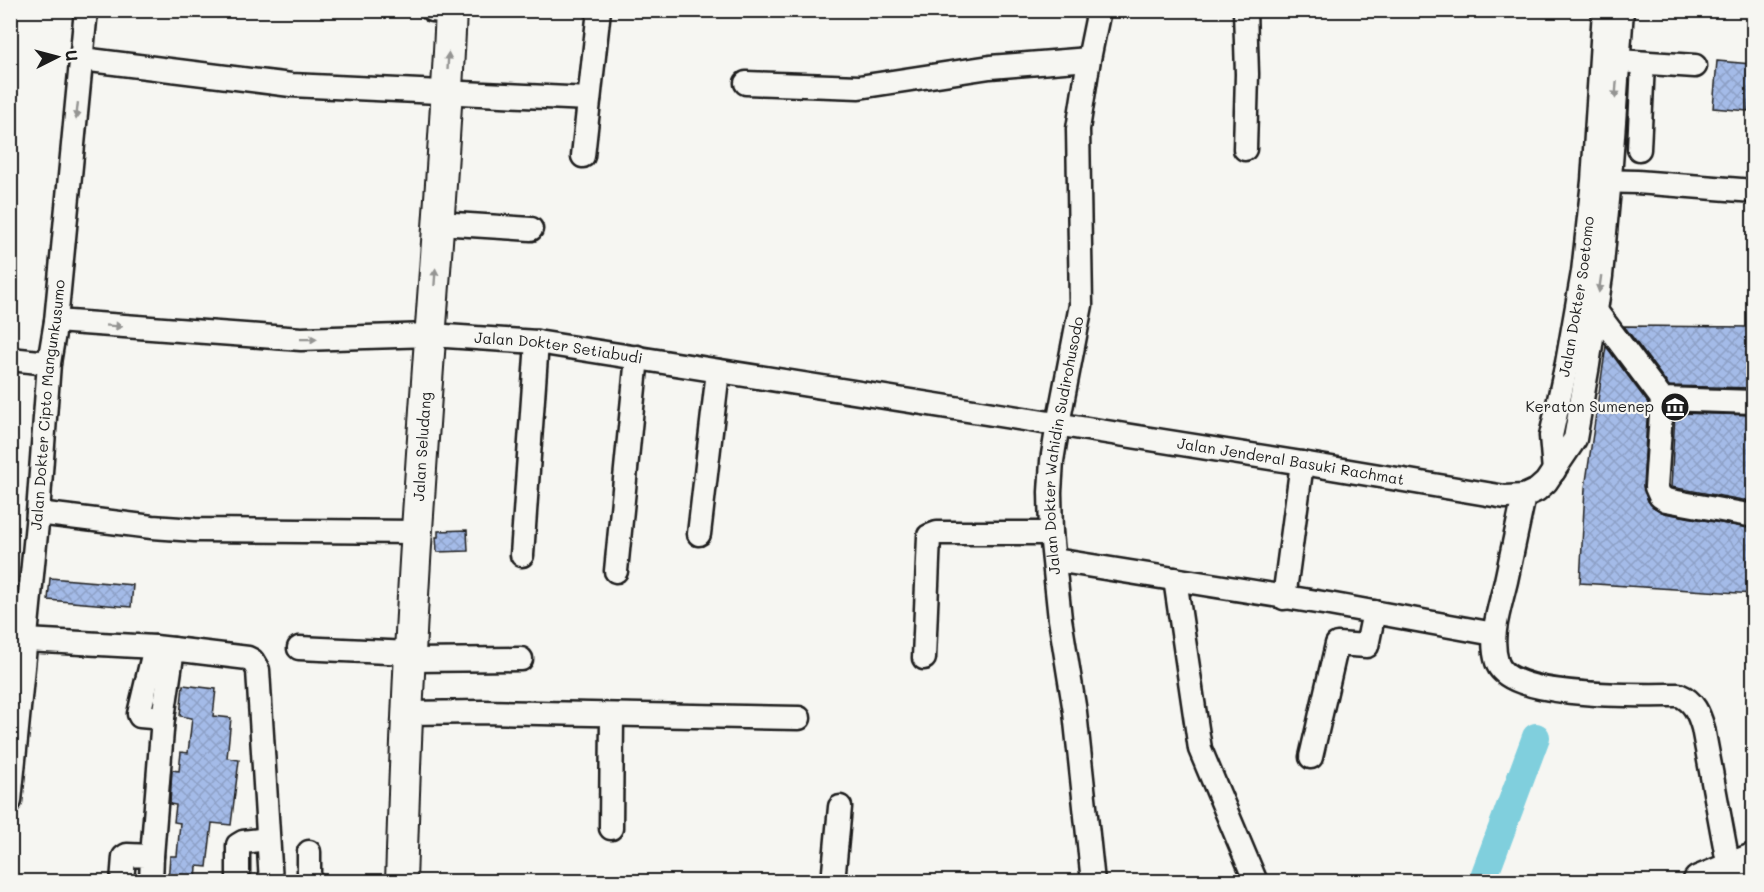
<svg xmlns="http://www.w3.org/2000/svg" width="1764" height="892" font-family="Mali,sans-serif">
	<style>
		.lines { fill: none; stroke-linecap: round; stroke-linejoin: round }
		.river { stroke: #80cfdd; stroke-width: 28 }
		.building { fill: url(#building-cross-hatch); stroke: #1c1c1c; stroke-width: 1.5 }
		.minor-casing { stroke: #1c1c1c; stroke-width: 27 }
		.major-casing { stroke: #1c1c1c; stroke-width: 34 }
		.highway-casing { stroke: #1c1c1c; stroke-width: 38 }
		.minor { stroke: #f6f6f2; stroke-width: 22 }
		.major { stroke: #f6f6f2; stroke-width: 30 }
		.highway { stroke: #f6f6f2; stroke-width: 33 }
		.oneway { fill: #949492 }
		.labels { text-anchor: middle; stroke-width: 4.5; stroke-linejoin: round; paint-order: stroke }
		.street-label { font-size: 15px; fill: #1c1c1c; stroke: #f6f6f2 }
		.poi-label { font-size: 15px; fill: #1c1c1c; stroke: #f6f6f2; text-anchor: end }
	</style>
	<defs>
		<pattern id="building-cross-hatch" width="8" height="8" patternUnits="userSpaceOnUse" patternTransform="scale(1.5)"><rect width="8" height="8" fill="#a4bbe8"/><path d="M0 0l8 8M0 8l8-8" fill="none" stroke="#8da0c6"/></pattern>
	</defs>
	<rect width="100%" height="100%" fill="#f6f6f2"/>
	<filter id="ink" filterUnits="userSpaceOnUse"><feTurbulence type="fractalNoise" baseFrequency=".0167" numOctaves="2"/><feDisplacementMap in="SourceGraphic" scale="12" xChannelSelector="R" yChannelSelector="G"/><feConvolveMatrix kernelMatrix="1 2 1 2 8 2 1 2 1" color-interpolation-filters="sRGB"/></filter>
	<g filter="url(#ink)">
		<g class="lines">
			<!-- river -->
			<path class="river" d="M1482,882L1536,737"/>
		</g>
		<!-- building -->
		<path class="building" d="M1717,61L1752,64L1748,111L1713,108Z
			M1624,326L1754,327V388L1669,386Z
			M1606,346L1648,403L1643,486L1648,501L1653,507L1664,513L1754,529V594L1580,583L1585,488Z
			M1675,413L1754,415V502L1671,487Z
			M467,530L468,551L437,552L436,537H438V531Z
			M50,578L133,585L131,607L48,600Z
			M183,685L216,689L213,716L231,718L227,758L239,760L231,825L212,823L207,867L197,866L196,882H168L170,856H177L180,823L174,822L176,805L170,804L172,770L179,771L181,752L188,753L192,718L180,716Z"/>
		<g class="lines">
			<!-- minor casing -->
			<g class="minor-casing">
				<g id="minor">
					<path d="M432,10L451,12"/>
					<path d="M82,59L291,85L589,99"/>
					<path d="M1603,60L1695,66"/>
					<path d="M746,83L859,87L990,67L1089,59"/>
					<path d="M1245,149L1247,74L1245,10"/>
					<path d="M1639,149L1643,63"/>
					<path d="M583,156L599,10"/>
					<path d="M1596,181L1637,182L1754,191"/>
					<path d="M438,223L531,229"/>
					<path d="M1589,310L1596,311L1662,399L1754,402"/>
					<path id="s1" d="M56,321L301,339L431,335L537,342L1302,463L1505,497L1524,496L1537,490L1546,482L1575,439L1588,365L1601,276L1610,178L1622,10"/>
					<path d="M10,359L49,363"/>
					<path d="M1662,399L1656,487L1660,496L1666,500L1754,516"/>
					<path id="s2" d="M1554,471L1551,436L1567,363L1583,272L1593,181L1604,10"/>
					<path d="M1524,496C1518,525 1512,553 1506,581C1500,607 1489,636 1497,662C1508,700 1646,695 1679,695C1694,701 1699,714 1703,728L1729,868"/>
					<path d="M38,513L152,527L195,530L417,532"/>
					<path d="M699,534L718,371"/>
					<path d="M522,555L537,342"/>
					<path d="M1055,560L1329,604L1494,634"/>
					<path d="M616,571L637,357"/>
					<path d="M1175,579L1200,749L1256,882"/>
					<path d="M1284,598L1302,463"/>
					<path d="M26,640L155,647"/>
					<path d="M299,648L410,653"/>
					<path d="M924,658L929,536L937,533H1051"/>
					<path d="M410,660L521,659"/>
					<path d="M407,713L483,712L799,718"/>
					<path d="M163,718L173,649L248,658L252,660L258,670L271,882"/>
					<path d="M1311,757L1337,644L1367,646L1374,612"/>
					<path id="s3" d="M10,801L38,513L49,363L56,321L86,10"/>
					<path d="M611,828L612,715"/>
					<path d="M152,856L163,718L140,716L139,714L155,647L173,649"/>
					<path d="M122,882L124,857L127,855L152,856L151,882"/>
					<path d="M238,882V845L243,842L268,839"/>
					<path d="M309,882V852"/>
					<path d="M833,882L840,807"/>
					<path id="s4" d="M1093,882L1075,712L1060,619L1051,533L1050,492L1052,461L1058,424L1081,305L1078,129L1089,59L1099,10"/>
				</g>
			</g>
			<!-- major casing -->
			<g class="major-casing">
				<g id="major">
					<path id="s5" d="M401,882C405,754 410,627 419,500C429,337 444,174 451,10"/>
				</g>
			</g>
			<!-- highway casing -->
			<g class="highway-casing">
				<path id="highway" d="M1700,882L1754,860"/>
			</g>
			<!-- minor -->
			<use href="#minor" class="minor"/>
			<!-- major -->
			<use href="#major" class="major"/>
			<!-- highway -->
			<use href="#highway" class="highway"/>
		</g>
		<!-- one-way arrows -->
		<defs><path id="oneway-solid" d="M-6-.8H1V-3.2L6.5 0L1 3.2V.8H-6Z" transform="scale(1.5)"/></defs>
		<g class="oneway">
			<use href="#oneway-solid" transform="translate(448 61) rotate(-87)"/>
			<use href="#oneway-solid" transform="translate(1616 90) rotate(94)"/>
			<use href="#oneway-solid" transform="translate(77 111) rotate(96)"/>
			<use href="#oneway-solid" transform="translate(435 277) rotate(-86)"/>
			<use href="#oneway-solid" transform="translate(1600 284) rotate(98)"/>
			<use href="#oneway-solid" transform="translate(114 326) rotate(4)"/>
			<use href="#oneway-solid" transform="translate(309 339) rotate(-1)"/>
		</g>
	</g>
	<!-- icons -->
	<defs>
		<g id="museum-disc" transform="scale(1.5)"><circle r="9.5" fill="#1c1c1c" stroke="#f6f6f2"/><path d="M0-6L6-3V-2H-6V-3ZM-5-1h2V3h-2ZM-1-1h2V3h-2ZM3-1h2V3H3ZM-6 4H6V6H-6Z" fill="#fff"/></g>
	</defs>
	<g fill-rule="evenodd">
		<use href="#museum-disc" x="1675" y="407"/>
	</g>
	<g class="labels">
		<!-- street labels -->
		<g class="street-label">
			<text dy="5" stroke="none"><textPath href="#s2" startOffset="177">Jalan Dokter Soetomo</textPath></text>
			<text dy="5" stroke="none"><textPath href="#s1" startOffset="504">Jalan Dokter Setiabudi</textPath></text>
			<text dy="5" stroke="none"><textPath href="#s3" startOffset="398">Jalan Dokter Cipto Mangunkusumo</textPath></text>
			<text dy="5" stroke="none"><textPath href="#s5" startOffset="436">Jalan Seludang</textPath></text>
			<text dy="5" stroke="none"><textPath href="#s4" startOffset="440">Jalan Dokter Wahidin Sudirohusodo</textPath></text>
			<text dy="5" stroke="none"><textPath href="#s1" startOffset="1245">Jalan Jenderal Basuki Rachmat</textPath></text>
		</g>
		<!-- poi labels -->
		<g class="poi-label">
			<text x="1654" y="412">Keraton Sumenep</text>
		</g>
	</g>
	<!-- margin -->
	<rect width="1764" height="892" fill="none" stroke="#f6f6f2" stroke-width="36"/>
	<rect x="18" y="18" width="1728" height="856" fill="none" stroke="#1c1c1c" stroke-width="2" filter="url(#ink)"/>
	<!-- north arrow -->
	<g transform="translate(57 57) rotate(84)" stroke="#f6f6f2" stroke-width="4.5" paint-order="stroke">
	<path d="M0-4.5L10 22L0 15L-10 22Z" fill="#1c1c1c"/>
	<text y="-9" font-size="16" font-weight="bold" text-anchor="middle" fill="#1c1c1c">U</text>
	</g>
</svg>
